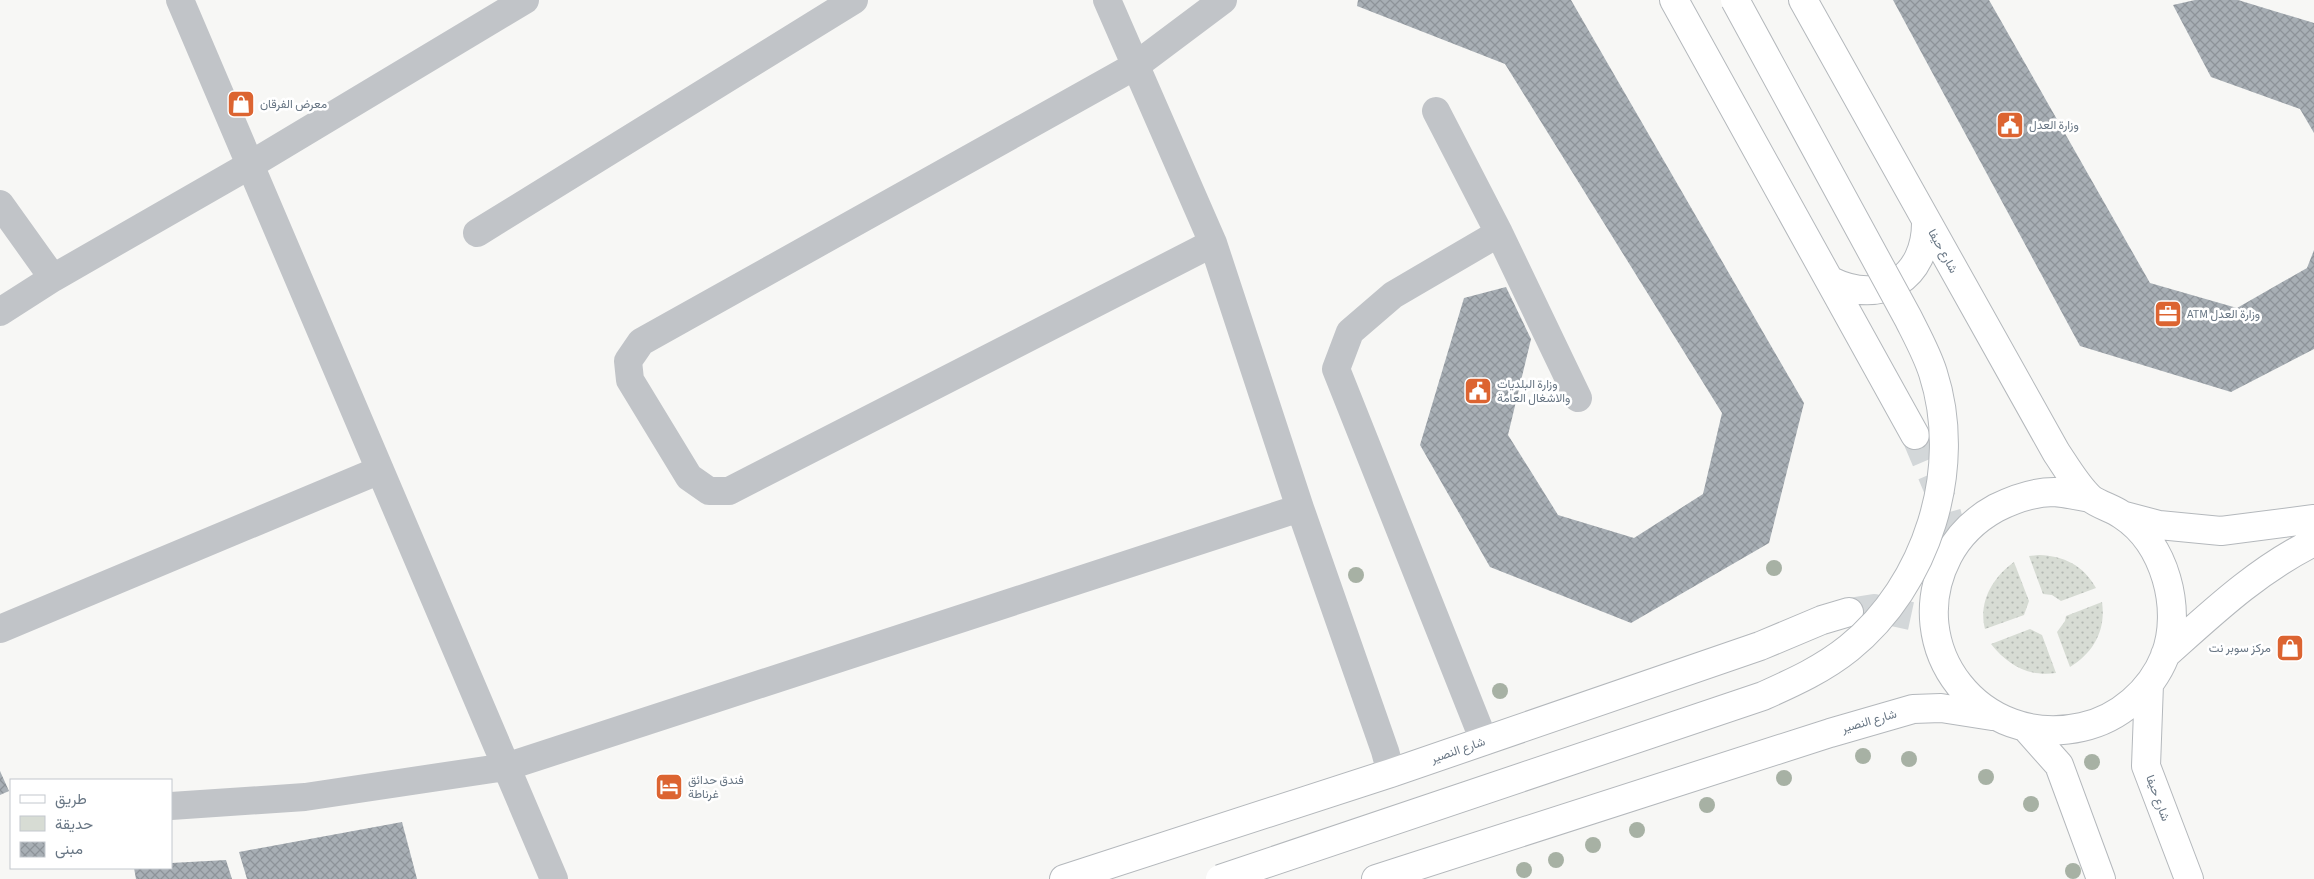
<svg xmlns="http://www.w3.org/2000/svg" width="2314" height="879" font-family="'Source Sans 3',Vazirmatn,sans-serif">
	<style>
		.green { fill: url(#green-dots) }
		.building { fill: url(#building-cross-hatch) }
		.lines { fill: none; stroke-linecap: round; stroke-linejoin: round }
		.major-tunnel { stroke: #d3d7d9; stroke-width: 28; stroke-dasharray: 28 14; stroke-linecap: butt }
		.major-casing { stroke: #b4b8bc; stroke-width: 30 }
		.minor { stroke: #c1c4c8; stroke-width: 28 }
		.major { stroke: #fff; stroke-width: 28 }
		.major-bridge-casing { stroke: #b4b8bc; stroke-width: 30; stroke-linecap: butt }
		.major-bridge { stroke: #fff; stroke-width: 28 }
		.tree { fill: #a7b1a4 }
		.labels { text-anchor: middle; stroke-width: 5; stroke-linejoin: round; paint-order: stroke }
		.poi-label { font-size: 12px; fill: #687684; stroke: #fff; text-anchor: start }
		.street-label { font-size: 12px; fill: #687684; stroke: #fff }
	</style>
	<defs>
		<pattern id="green-dots" width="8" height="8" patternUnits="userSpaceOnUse" patternTransform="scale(1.25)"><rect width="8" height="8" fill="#d7dcd4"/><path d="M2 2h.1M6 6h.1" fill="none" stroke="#b2b7b2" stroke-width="1.8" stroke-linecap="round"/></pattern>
		<pattern id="building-cross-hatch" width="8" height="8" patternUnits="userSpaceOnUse" patternTransform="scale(1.25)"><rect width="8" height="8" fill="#a8afb5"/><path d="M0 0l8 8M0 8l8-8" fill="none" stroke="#8d9399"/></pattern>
	</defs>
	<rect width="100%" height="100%" fill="#f7f7f5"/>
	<!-- green -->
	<path class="green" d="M2039,555C2064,556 2083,565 2096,588L2061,601L2052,595L2043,594L2029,556Z
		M2014,562L2029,601L2024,615L1985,629C1978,602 1993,577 2014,562Z
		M2102,602C2106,630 2094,652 2070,667L2057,632L2065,621L2066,616Z
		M2030,629L2042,635L2056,673C2028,677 2008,665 1991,644Z"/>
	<!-- building -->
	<path class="building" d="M1358,0H1571L1804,403L1769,543L1631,623L1490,567L1420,445L1464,298L1506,287L1531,339L1508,435L1558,515L1634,538L1703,494L1722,413L1505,64L1357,6Z
		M1893,0H1989L2150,283L2237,308L2307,268L2314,250V349L2231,392L2080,346Z
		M2195,0H2238L2314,23V133L2300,109L2211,77L2173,5Z
		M0,771L9,791L0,795Z
		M402,822L417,879H247L239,852Z
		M226,860L232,879H136L134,868H171V863Z"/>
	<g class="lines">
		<!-- major-tunnel -->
		<path class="major-tunnel" d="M1915,435L1945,506L1953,535
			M1849,612L1874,608L1911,616"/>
		<!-- major casing -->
		<g class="major-casing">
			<path id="major" d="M1674,0L1915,435
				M1803,0L2056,452C2066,467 2077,486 2090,498C2099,505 2112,508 2122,515C2165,543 2183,609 2165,656C2151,691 2119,719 2082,727C1981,750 1900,648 1948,556C1959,535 1976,519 1996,508C2014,499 2034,492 2054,492C2066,493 2079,496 2090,498
				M1831,281C1881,306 1927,278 1926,221
				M2125,516L2159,525L2221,531L2314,519
				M2165,655C2212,613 2257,570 2314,542
				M2149,684L2146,766L2189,879
				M2027,729L2059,765L2101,879
				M1064,879L1391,773L1760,646L1822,620L1849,612
				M1376,879L1830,733L1913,709L1941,708L1992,716"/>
		</g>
		<!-- minor -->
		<path class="minor" d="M180,0L554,879
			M1107,0L1213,243L1300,508L1385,751L1391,773
			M1436,111L1499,233L1578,398
			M0,204L53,278
			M477,233L854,0
			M1213,243L729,491H709L689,477L630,380L628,361L641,342L1135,66L1223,0
			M0,312L53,278L250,165L525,0
			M0,629L380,470
			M1484,741L1336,369L1350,332L1393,295L1499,233
			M171,806L305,797L506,767L1300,508"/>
		<!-- major -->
		<use href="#major" class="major"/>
		<!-- major-bridge casing -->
		<g class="major-bridge-casing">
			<path id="major-bridge" d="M1220,879L1763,696C1794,682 1823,669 1849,648C1927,585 1964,469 1933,373C1927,354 1917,336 1908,318L1735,0"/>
		</g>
		<!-- major-bridge -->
		<use href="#major-bridge" class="major-bridge"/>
	</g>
	<!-- trees -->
	<g class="tree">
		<circle cx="1774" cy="568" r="8"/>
		<circle cx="1356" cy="575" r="8"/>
		<circle cx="1500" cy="691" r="8"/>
		<circle cx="1863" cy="756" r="8"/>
		<circle cx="1909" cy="759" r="8"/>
		<circle cx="2092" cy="762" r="8"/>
		<circle cx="1986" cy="777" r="8"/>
		<circle cx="1784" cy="778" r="8"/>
		<circle cx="2031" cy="804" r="8"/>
		<circle cx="1707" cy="805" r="8"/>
		<circle cx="1637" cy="830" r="8"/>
		<circle cx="1593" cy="845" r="8"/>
		<circle cx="1556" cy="860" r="8"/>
		<circle cx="1524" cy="870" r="8"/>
		<circle cx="2073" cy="871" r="8"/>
	</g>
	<!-- icons -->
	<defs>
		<g id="shop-square" transform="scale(1.4375)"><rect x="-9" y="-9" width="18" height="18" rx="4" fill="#dc6431" stroke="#fff"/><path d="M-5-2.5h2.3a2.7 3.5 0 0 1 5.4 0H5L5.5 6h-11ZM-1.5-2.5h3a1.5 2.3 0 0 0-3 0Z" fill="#fff"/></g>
		<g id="civic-square" transform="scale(1.4375)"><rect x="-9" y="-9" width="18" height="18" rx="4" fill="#dc6431" stroke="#fff"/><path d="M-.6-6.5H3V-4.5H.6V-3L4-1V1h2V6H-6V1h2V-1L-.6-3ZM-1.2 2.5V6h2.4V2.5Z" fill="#fff"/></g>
		<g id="office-square" transform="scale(1.4375)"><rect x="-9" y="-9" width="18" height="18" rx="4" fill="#dc6431" stroke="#fff"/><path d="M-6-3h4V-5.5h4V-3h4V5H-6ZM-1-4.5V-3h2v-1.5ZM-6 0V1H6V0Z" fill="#fff"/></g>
		<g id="hotel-square" transform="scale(1.4375)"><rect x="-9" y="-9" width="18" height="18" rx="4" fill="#dc6431" stroke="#fff"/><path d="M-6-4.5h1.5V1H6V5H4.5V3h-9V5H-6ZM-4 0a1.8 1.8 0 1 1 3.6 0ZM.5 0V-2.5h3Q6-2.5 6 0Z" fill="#fff"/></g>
	</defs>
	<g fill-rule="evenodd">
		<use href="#shop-square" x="241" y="104"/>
		<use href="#civic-square" x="2010" y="125"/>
		<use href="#office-square" x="2168" y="314"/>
		<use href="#civic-square" x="1478" y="391"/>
		<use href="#shop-square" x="2290" y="648"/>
		<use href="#hotel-square" x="669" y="787"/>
	</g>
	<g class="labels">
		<!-- poi labels -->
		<g class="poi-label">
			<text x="260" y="108">معرض الفرقان</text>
			<text x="2029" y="129">وزارة العدل</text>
			<text x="2187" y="318">ATM وزارة العدل</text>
			<text x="1497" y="388">وزارة البلديات<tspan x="1497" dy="14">والاشغال العامة</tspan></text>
			<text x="2271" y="652" text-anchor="end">مركز سوبر نت</text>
			<text x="688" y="784">فندق حدائق<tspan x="688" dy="14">غرناطة</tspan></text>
		</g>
		<!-- street labels -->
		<g class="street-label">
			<text transform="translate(1943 251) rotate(61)" y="4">شارع حيفا</text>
			<text transform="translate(1869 721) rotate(-16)" y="4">شارع النصیر</text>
			<text transform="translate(1458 750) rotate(-19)" y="4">شارع النصیر</text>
			<text transform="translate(2158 798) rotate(70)" y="4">شارع حيفا</text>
		</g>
	</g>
	<!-- legend -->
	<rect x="10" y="779" width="162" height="90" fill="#ffffff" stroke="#c3c8ce"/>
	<rect x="20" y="795" width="25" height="8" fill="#ffffff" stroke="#c3c8ce"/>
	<text x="55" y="804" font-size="15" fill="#687684">طريق</text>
	<rect x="20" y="816" width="25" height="15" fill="#d7dcd4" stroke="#c3c8ce"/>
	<text x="55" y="829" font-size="15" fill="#687684">حديقة</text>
	<rect x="20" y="842" width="25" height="15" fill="url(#building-cross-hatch)" stroke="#c3c8ce"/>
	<text x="55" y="854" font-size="15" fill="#687684">مبنى</text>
</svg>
